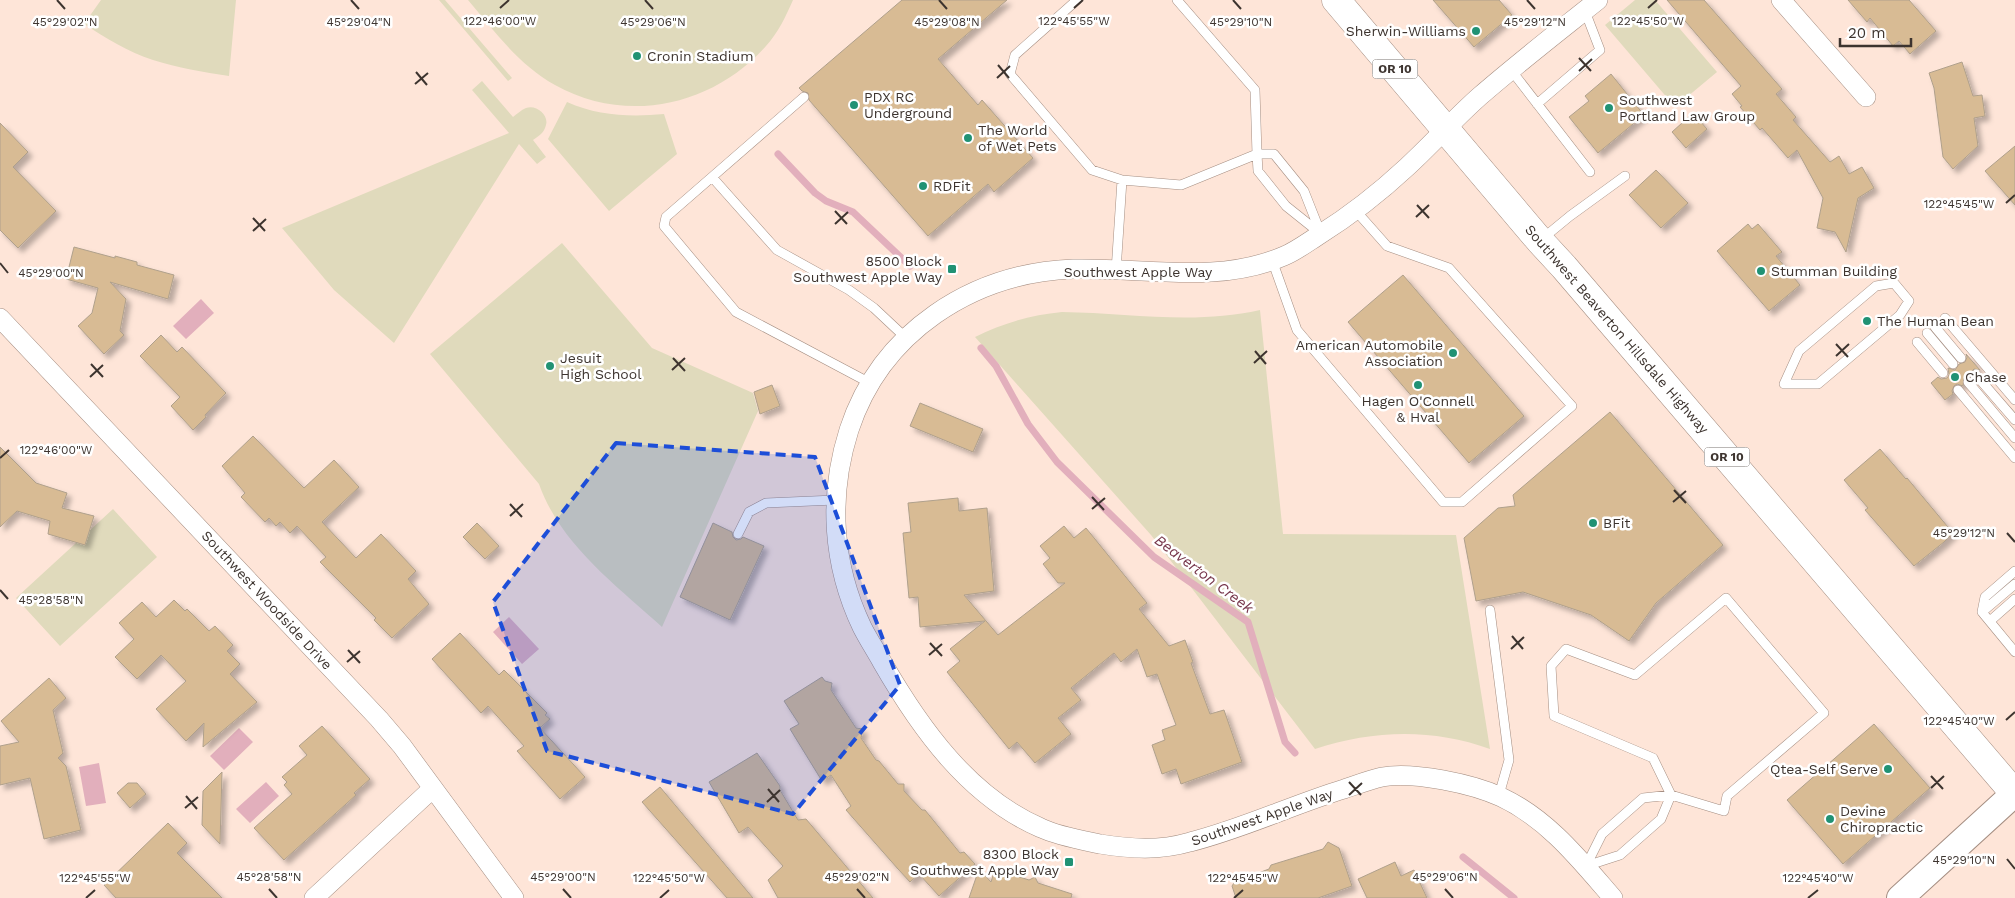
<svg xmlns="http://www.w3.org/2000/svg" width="2015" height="898" font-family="'Work Sans',sans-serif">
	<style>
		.green { fill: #e0dabc }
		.water { fill: #e2afbc }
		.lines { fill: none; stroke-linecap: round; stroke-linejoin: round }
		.stream { stroke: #e2afbc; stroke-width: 7 }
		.building { fill: #d8bb94; stroke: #afa08c; filter: url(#shadow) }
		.lane-casing { stroke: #a58e82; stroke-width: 10 }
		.street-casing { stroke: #a58e82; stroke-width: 20 }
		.secondary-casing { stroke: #a58e82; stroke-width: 28 }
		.primary-casing { stroke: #a58e82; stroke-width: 29 }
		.lane { stroke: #fff; stroke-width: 9 }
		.street { stroke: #fff; stroke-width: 19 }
		.secondary { stroke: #fff; stroke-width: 26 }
		.primary { stroke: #fff; stroke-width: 28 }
		.marked { fill: #1d4ed8; fill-opacity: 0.2; stroke: #1d4ed8; stroke-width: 4; stroke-dasharray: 10 6; stroke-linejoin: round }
		.ticks { fill: none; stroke: #3d342f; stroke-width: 2 }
		.poi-dot { fill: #219274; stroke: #fff; stroke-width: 2 }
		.labels { text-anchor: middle; stroke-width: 5; stroke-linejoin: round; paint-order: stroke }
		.shield { fill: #fff; stroke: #77716d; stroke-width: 1 }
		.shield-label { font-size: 12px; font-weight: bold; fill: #3d342f }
		.poi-label { font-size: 14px; fill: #3d342f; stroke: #fff; text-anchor: start }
		.street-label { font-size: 14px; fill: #3d342f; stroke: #fff }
		.water-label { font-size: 15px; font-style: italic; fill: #77374c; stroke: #fff }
		.ticks-label { font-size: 12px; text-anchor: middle; fill: #3d342f; stroke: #fff; stroke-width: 5; stroke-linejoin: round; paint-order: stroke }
	</style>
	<defs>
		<filter id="shadow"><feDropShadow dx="4.5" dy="4.5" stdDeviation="2.5" flood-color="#0004"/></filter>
	</defs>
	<rect width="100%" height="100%" fill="#fee5d8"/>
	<!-- green -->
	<path class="green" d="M101,0H236L229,76C203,72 178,68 153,60C128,52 106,38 84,24Z
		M439,0H445L512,78L508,81Z
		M468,0H793C786,16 778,33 766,46C713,106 626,125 555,85C519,65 494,31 468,0Z
		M1635,0H1655L1717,72L1675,107L1605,25Z
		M482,81L513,117C517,114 521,110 526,108C536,104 549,115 546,125C544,133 539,136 533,140L546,157L537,164L519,144L394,343L334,290L282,228L509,133L472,90Z
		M567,102C598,116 631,117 664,114L677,154L609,211L548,139Z
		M562,243L652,348L753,393L758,411L662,627C617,586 560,544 539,484L430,354Z
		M1260,310L1283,534L1456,535L1490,749C1432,728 1373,730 1315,749L1151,535L975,337C1003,323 1031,315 1062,312C1129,313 1195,325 1260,310Z
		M113,509L157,557L60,646L16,598Z"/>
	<!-- water -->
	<path class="water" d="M201,299L214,313L186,339L173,326Z
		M509,617L539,649L522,664L493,632Z
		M239,728L253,742L224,770L210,756Z
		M99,763L106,803L86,806L79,767Z
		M266,782L279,796L250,823L236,809Z"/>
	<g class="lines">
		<!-- stream -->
		<path class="stream" d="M778,154L815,193L826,201L853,212L910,266
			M981,348L996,366L1028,424L1057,462L1154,557L1248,622L1285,742L1295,753
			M1463,857L1514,898"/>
	</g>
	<!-- building -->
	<path class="building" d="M902,0H1007L938,59L978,105L982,100L1033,158L994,192L988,184L928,236L809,100L808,93L802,91L799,88Z
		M1433,0H1499L1512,15L1474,47Z
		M1667,0H1704L1782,89L1776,94L1796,117L1793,120L1830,162L1839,156L1849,174L1862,167L1874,188L1858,198L1846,252L1835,232L1817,228L1823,198L1797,150L1788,158L1762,128L1760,130L1740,107L1742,106L1732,94L1741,86Z
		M1848,0H1909L1936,31L1910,54L1899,41L1893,46L1870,18L1867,22Z
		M1962,62L1973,96L1982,95L1985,116L1974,118L1978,146L1953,169L1943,157L1934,88L1929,73Z
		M1611,74L1644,115L1598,153L1569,117L1589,101L1585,96Z
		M1693,113L1707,129L1686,148L1672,132Z
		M0,123L28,152L13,167L56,211L18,248L0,230Z
		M2015,146V205L1985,171Z
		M1656,170L1688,203L1661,228L1629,195Z
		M1748,224L1752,229L1758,224L1782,252L1776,256L1800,285L1769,311L1717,251Z
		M74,247L115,258V256L137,262V265L174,275L168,299L110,282L126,299L120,331L124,335L104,354L78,326L92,313L98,288L66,279Z
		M1403,275L1524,416L1469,463L1348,322Z
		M161,335L177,352L182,347L226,393L205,415L206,417L193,430L171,406L180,397L140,356Z
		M1966,354L1980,370L1974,369L1970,373V376L1964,378L1963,386L1957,384L1954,386L1952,391L1953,394L1945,400L1931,383L1938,377L1941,379L1947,378L1949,375L1948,368L1955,370L1959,364L1965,362L1967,357Z
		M772,385L780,406L760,414L754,392Z
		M920,403L983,429L973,452L910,426Z
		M1610,412L1723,545L1656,603L1629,641L1591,615L1523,592L1476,601L1464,538L1498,508L1515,506L1513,495Z
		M253,436L304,488L334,460L359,487L322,522L356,558L381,534L416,571L408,579L429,604L392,638L374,620L376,618L320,562L326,557L297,526L290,533L280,522L276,526L269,518L265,522L241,497L245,493L222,466Z
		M0,447L36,483L67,493L62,508L94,516L85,545L48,534L50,521L17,511L0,527Z
		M1880,449L1906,479L1907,478L1953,533L1944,542L1914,566L1865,510L1868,508L1844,480Z
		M958,498L959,511L987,508L994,591L964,595L998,635L1065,583H1058L1043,564L1050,558L1040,546L1064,526L1074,538L1086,528L1147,603L1139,609L1169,646L1185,640L1193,662L1191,663L1210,714L1224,710L1242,762L1181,784L1176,769L1162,774L1152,745L1165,740L1162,730L1176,725L1157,674L1147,677L1137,649L1121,662L1114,653L1071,688L1081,700L1058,718L1071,734L1035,763L1017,742L1009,749L947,672L960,661L950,649L985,621L920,627L918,597L909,598L903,533L911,532L908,503Z
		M477,523L499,546L485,559L463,537Z
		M713,523L732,532L733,537L736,540L741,539L743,537L764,546L730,620L680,597Z
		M174,600L185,611L187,609L209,631L215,626L233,645L227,651L240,664L230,674L257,702L203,747L204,723L186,741L156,709L186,681L161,655L137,679L115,657L134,639L119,623L142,602L156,617Z
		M460,633L499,675L504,670L547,713L545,715L550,719L540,728L585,777L560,799L517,751L524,746L488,706L481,713L432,659Z
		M822,677L825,681L832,683L831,690L856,728L863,729L861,738L876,760L879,761L898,784H904V791L922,810H925L960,853L964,852L975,864L939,896L919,874L910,882L898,869L846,810L851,806L831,775L822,781L790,729L799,724L784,701Z
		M49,678L66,698L53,710L63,753L58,758L66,766L81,830L44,839L30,778L0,785V746L19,742L1,721Z
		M1874,724L1930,788L1843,864L1787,800Z
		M322,726L370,779L354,793L356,795L284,860L254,828L292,794L284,785L287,782L282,777L307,755L299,746Z
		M757,753L780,786V790L798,820L806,819L873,898H778L768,880L783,866L748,827L739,833L709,782Z
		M222,772L220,844L202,825L203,791Z
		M128,783H137L146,794L130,808L117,793Z
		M660,787L712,849L753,898H727L642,802Z
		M168,823L187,843L177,853L222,898H116L104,885Z
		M1328,842L1339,848L1352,886L1318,898H1236L1232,886L1239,875L1245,878L1269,869L1271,865L1323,849Z
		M1395,862L1401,876L1414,870L1427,898H1367L1358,879Z
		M979,869L991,882L995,869L1029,880L1035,877L1038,883L1072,894L1071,898H969Z"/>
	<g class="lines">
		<!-- lane casing -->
		<g class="lane-casing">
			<path id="lane" d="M1077,0L1015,55L1010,74L1092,170L1122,180L1181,185L1257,154L1255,90L1177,0
				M1511,70L1590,172
				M804,97L666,217L664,226L736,312L870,383
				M1537,104L1600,50L1585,11
				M1257,154H1274L1304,191L1321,234L1286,206L1258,171Z
				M712,177L777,250L849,290L874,308L906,338
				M1542,239L1570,216L1625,176
				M1272,260L1297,330L1443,502H1462L1572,406L1449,268L1387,246L1356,211
				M1116,271L1122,180
				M1894,283L1909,301L1900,315L1818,384H1784L1799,351L1876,286Z
				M1945,318L2015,400
				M1935,327L1961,358
				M1927,333L1953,364
				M1917,342L1943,373
				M1976,375L2015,420
				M1968,382L2015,438
				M1958,390L2015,458
				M738,534L749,512L766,503L835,500
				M2015,571L1985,597L1982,612L2015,652
				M1490,610L1509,760L1499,795
				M1982,612L2015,584
				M1990,621L2015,599
				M1586,866L1602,834L1643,798L1671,795L1724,811L1727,796L1824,713L1726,598L1635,675L1566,649L1551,666L1554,716L1653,758L1671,795L1661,819L1620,855L1586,866"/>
		</g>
		<!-- street casing -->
		<g class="street-casing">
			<path id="street" d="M1598,0C1558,32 1518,63 1480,96C1454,119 1432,144 1407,167C1379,193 1351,215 1319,235C1308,242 1296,251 1284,256C1216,285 1144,267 1073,269C972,273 881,332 849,430C828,496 832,564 862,627C868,639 876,651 882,662C920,728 969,797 1041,828C1058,836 1081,840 1100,844C1131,849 1159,851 1190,842C1242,829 1292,805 1344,789C1356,785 1369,780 1382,777C1413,771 1473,784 1501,797C1548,819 1580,860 1613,898
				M1781,0L1866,97
				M0,318L379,719L402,746L514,898
				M314,898L432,789"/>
		</g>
		<!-- secondary casing -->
		<g class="secondary-casing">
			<path id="secondary" d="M1900,898L2015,793"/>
		</g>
		<!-- primary casing -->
		<g class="primary-casing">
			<path id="primary" d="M1336,0L1540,241L1564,267L2015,794"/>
		</g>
		<!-- lane -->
		<use href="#lane" class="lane"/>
		<!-- street -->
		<use href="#street" class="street"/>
		<!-- secondary -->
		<use href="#secondary" class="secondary"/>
		<!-- primary -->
		<use href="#primary" class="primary"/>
	</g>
	<!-- marked area -->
	<path class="marked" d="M616,443L815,457L900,685L793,814L547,751L493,602Z"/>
	<!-- ticks -->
	<path class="ticks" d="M57,0L65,9M351,0L359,9M645,0L653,9M939,0L947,9M1233,0L1241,9M1527,0L1535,9M500,8L509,0M1074,8L1083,0M1648,8L1657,0M1579,58L1591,71M998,65L1009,78M1579,71L1592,59M416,72L427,85M997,78L1010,66M415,84L428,73M2006,203L2015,195M1417,205L1429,218M835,211L847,224M1416,217L1429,205M253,218L265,231M835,224L848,212M253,231L266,219M0,263L8,273M1836,344L1848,357M1255,351L1266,364M1836,356L1849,344M673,358L685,371M1254,363L1267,351M91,364L103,377M672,370L685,358M90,377L103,365M0,458L9,450M1674,490L1686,503M1092,497L1104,510M1673,502L1686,491M510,504L522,517M1092,509L1105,498M510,516L523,504M2007,533L2015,542M0,590L8,599M1512,636L1523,649M930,643L942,656M1511,649L1524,637M348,650L360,663M929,655L942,644M347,662L360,651M2006,720L2015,712M1931,776L1943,789M1349,782L1361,795M1931,788L1944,776M768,789L779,802M1349,795L1362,783M186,796L197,809M767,802L780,790M185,808L198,797M2007,859L2015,869M269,889L277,898M563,889L571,898M857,889L865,898M1445,889L1453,898M86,898L95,890M660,898L669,890M1234,898L1243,890M1808,898L1818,890"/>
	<!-- markers -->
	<g class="poi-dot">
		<circle cx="1476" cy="31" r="5"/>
		<circle cx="637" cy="56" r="5"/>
		<circle cx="854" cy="105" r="5"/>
		<circle cx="1609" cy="108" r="5"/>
		<circle cx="968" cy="138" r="5"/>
		<circle cx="923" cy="186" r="5"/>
		<rect x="947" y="264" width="10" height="10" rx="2.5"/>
		<circle cx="1761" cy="271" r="5"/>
		<circle cx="1867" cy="321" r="5"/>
		<circle cx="1453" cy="353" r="5"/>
		<circle cx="550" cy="366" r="5"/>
		<circle cx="1955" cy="377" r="5"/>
		<circle cx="1418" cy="385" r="5"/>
		<circle cx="1593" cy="523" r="5"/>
		<circle cx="1888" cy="769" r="5"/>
		<circle cx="1830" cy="819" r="5"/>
		<rect x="1064" y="857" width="10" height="10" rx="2.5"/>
	</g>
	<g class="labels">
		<!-- shield labels -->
		<g class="shield">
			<rect x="1372.5" y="59.5" width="45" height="19" rx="4"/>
			<rect x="1704.5" y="447.5" width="45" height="19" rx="4"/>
		</g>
		<g class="shield-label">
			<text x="1395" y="73">OR 10</text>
			<text x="1727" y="461">OR 10</text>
		</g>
		<!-- poi labels -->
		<g class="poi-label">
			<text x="1466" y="36" text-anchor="end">Sherwin-Williams</text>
			<text x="647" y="61">Cronin Stadium</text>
			<text x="864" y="102">PDX RC<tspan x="864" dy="16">Underground</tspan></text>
			<text x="1619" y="105">Southwest<tspan x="1619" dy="16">Portland Law Group</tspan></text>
			<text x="978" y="135">The World<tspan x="978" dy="16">of Wet Pets</tspan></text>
			<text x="933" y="191">RDFit</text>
			<text x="942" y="266" text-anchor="end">8500 Block<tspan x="942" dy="16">Southwest Apple Way</tspan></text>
			<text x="1771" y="276">Stumman Building</text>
			<text x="1877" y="326">The Human Bean</text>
			<text x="1443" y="350" text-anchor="end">American Automobile<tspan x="1443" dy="16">Association</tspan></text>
			<text x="560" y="363">Jesuit<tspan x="560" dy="16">High School</tspan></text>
			<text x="1965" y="382">Chase</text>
			<text x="1418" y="406" text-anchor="middle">Hagen O'Connell<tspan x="1418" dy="16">&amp; Hval</tspan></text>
			<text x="1603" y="528">BFit</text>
			<text x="1878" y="774" text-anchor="end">Qtea-Self Serve</text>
			<text x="1840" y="816">Devine<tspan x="1840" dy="16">Chiropractic</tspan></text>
			<text x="1059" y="859" text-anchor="end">8300 Block<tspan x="1059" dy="16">Southwest Apple Way</tspan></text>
		</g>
		<!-- street labels -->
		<g class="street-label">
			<text x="1138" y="277">Southwest Apple Way</text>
			<text transform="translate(1617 329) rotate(49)" y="5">Southwest Beaverton Hillsdale Highway</text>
			<text transform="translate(267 600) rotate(47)" y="5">Southwest Woodside Drive</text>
			<text transform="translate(1262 817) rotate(-19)" y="5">Southwest Apple Way</text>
		</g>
		<!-- water labels -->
		<g class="water-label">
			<text transform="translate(1204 574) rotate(37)" y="5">Beaverton Creek</text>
		</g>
	</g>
	<g class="ticks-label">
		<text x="1648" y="25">122°45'50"W</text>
		<text x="500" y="25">122°46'00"W</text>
		<text x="1074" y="25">122°45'55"W</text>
		<text x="65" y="26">45°29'02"N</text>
		<text x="359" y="26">45°29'04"N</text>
		<text x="653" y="26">45°29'06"N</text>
		<text x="947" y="26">45°29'08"N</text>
		<text x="1241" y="26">45°29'10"N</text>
		<text x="1535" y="26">45°29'12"N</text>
		<text x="1959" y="208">122°45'45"W</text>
		<text x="51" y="277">45°29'00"N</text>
		<text x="56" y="454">122°46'00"W</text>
		<text x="1964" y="537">45°29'12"N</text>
		<text x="51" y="604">45°28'58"N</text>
		<text x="1959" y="725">122°45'40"W</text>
		<text x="1964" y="864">45°29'10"N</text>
		<text x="269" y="881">45°28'58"N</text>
		<text x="563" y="881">45°29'00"N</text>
		<text x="857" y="881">45°29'02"N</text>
		<text x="1445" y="881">45°29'06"N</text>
		<text x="95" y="882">122°45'55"W</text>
		<text x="669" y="882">122°45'50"W</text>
		<text x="1243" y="882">122°45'45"W</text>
		<text x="1818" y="882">122°45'40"W</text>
	</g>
	<!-- scale -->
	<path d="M1840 38v8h71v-8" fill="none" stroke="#3d342f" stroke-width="2.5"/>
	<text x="1848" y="38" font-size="15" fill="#3d342f" stroke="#ffffff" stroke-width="4" paint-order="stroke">20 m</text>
</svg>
